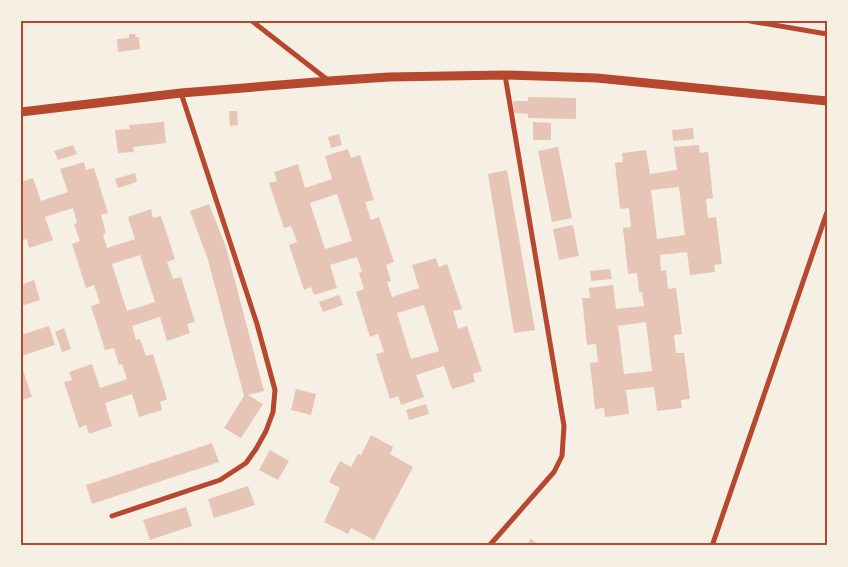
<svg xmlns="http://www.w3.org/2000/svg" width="848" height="567" font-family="'DejaVu Sans',sans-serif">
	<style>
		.building { fill: #e6c5b7; fill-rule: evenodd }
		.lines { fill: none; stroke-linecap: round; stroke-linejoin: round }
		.minor { stroke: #b5482f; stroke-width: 5 }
		.tertiary { stroke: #b5482f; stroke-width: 9 }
		.neatline { fill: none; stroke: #b5482f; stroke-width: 2 }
	</style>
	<rect width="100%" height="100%" fill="#f6efe4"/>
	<!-- building -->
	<path class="building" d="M129,34H135L136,37H139L140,49L118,52L117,39L129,38Z
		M528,97L576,98V119L528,118V114L514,113L513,101H528Z
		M229,111H237L238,125L230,126Z
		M164,122L166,143L133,147L134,152L118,153L115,130L130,129L129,125Z
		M533,122L551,123V140H533Z
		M693,128L694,139L673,141L672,130Z
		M339,134L342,145L331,148L328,137Z
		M73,145L77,154L58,160L54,151Z
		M699,145L700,153L708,152L713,198L706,199L707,209L708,218L716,217L722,264L714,265L715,272L690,275L687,252L660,255L661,271L666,270L668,289L676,288L682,334L674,335L676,353H684L690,399L681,400L682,408L657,411L654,387L626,390L629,414L605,417L604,408L595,409L590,363L598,362L596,344L587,345L582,298H590L589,288L613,285L616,309L644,306L642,292H639L637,273L628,274L623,228L631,227L629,208L620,209L615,163L623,162L622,153L646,150L650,174L677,170L674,147ZM679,187L685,235L657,239L651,190ZM646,322L652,371L624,374L618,326Z
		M558,147L572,218L552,222L538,151Z
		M348,149L351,158L360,155L374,200L365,202L371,220L379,217L394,262L386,265L391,281L387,282L392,297L419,288L412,265L436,258L439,267L447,264L462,309L453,311L458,329L467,326L482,371L473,374L475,382L452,389L444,366L416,375L424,397L401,405L398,396L390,399L376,354L384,352L378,334L370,337L356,292L364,289L359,273L362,272L357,257L330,265L337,288L314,295L311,287L304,290L289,245L297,242L291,226L284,228L269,183L277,181L274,172L298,164L305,188L332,179L325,156ZM337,194L352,241L325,249L310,203ZM424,305L439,351L411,359L397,313Z
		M84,162L86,170L94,168L108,213L101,215L106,233L103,234L107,248L135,239L128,217L151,209L153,218L161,216L175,259L167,262L170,271L173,279L181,277L195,322L187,324L190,333L167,341L160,317L132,326L136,340L140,339L146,356L153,354L167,399L160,402L162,410L139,417L132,394L105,403L112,426L89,434L86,425L79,428L64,382L72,380L69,372L92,364L100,388L127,379L122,364L119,365L114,348L105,350L91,306L100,303L94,285L86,288L72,244L80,241L74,224L77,223L73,208L45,217L53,240L29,248L27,239L21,241V182L33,178L41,201L68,192L60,169ZM140,255L155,302L127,311L112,264Z
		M507,170L535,330L514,333L488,174Z
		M135,173L137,182L118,188L115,179Z
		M209,204L226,247L264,391L248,395L263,404L241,438L224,428L244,396L208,260L190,211Z
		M573,225L579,256L559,260L553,229Z
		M610,269L612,279L591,281L590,271Z
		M34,280L40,300L21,306V285Z
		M339,295L343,305L323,312L319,302Z
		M49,326L55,345L21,356V335Z
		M64,328L71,349L62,352L55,332Z
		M21,364L32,397L21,400Z
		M296,389L316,394L311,415L291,410Z
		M426,404L429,414L409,420L406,410Z
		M371,435L393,447L390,454L413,467L374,540L351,528L348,534L324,522L340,488L329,482L340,461L351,467L358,454L361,455Z
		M212,443L219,462L92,504L86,485Z
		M270,450L289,461L278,480L259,470Z
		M248,486L255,505L214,518L208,499Z
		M186,507L192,526L150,540L143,520Z
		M531,539L540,546H526Z"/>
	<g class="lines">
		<!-- minor -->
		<path class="minor" d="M252,21L329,81
			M750,21L827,34
			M112,516L220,480L246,463L256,449L266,431L273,412L275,390L257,324L181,93
			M489,546L554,472L562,456L564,426L505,75
			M712,546L827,212"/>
		<!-- tertiary -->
		<path class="tertiary" d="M21,112L181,93L329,81L389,77L505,75L597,78L827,101"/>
	</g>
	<!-- border -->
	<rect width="848" height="567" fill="none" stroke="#f6efe4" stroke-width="45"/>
	<rect x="22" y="22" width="804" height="522" class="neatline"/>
</svg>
